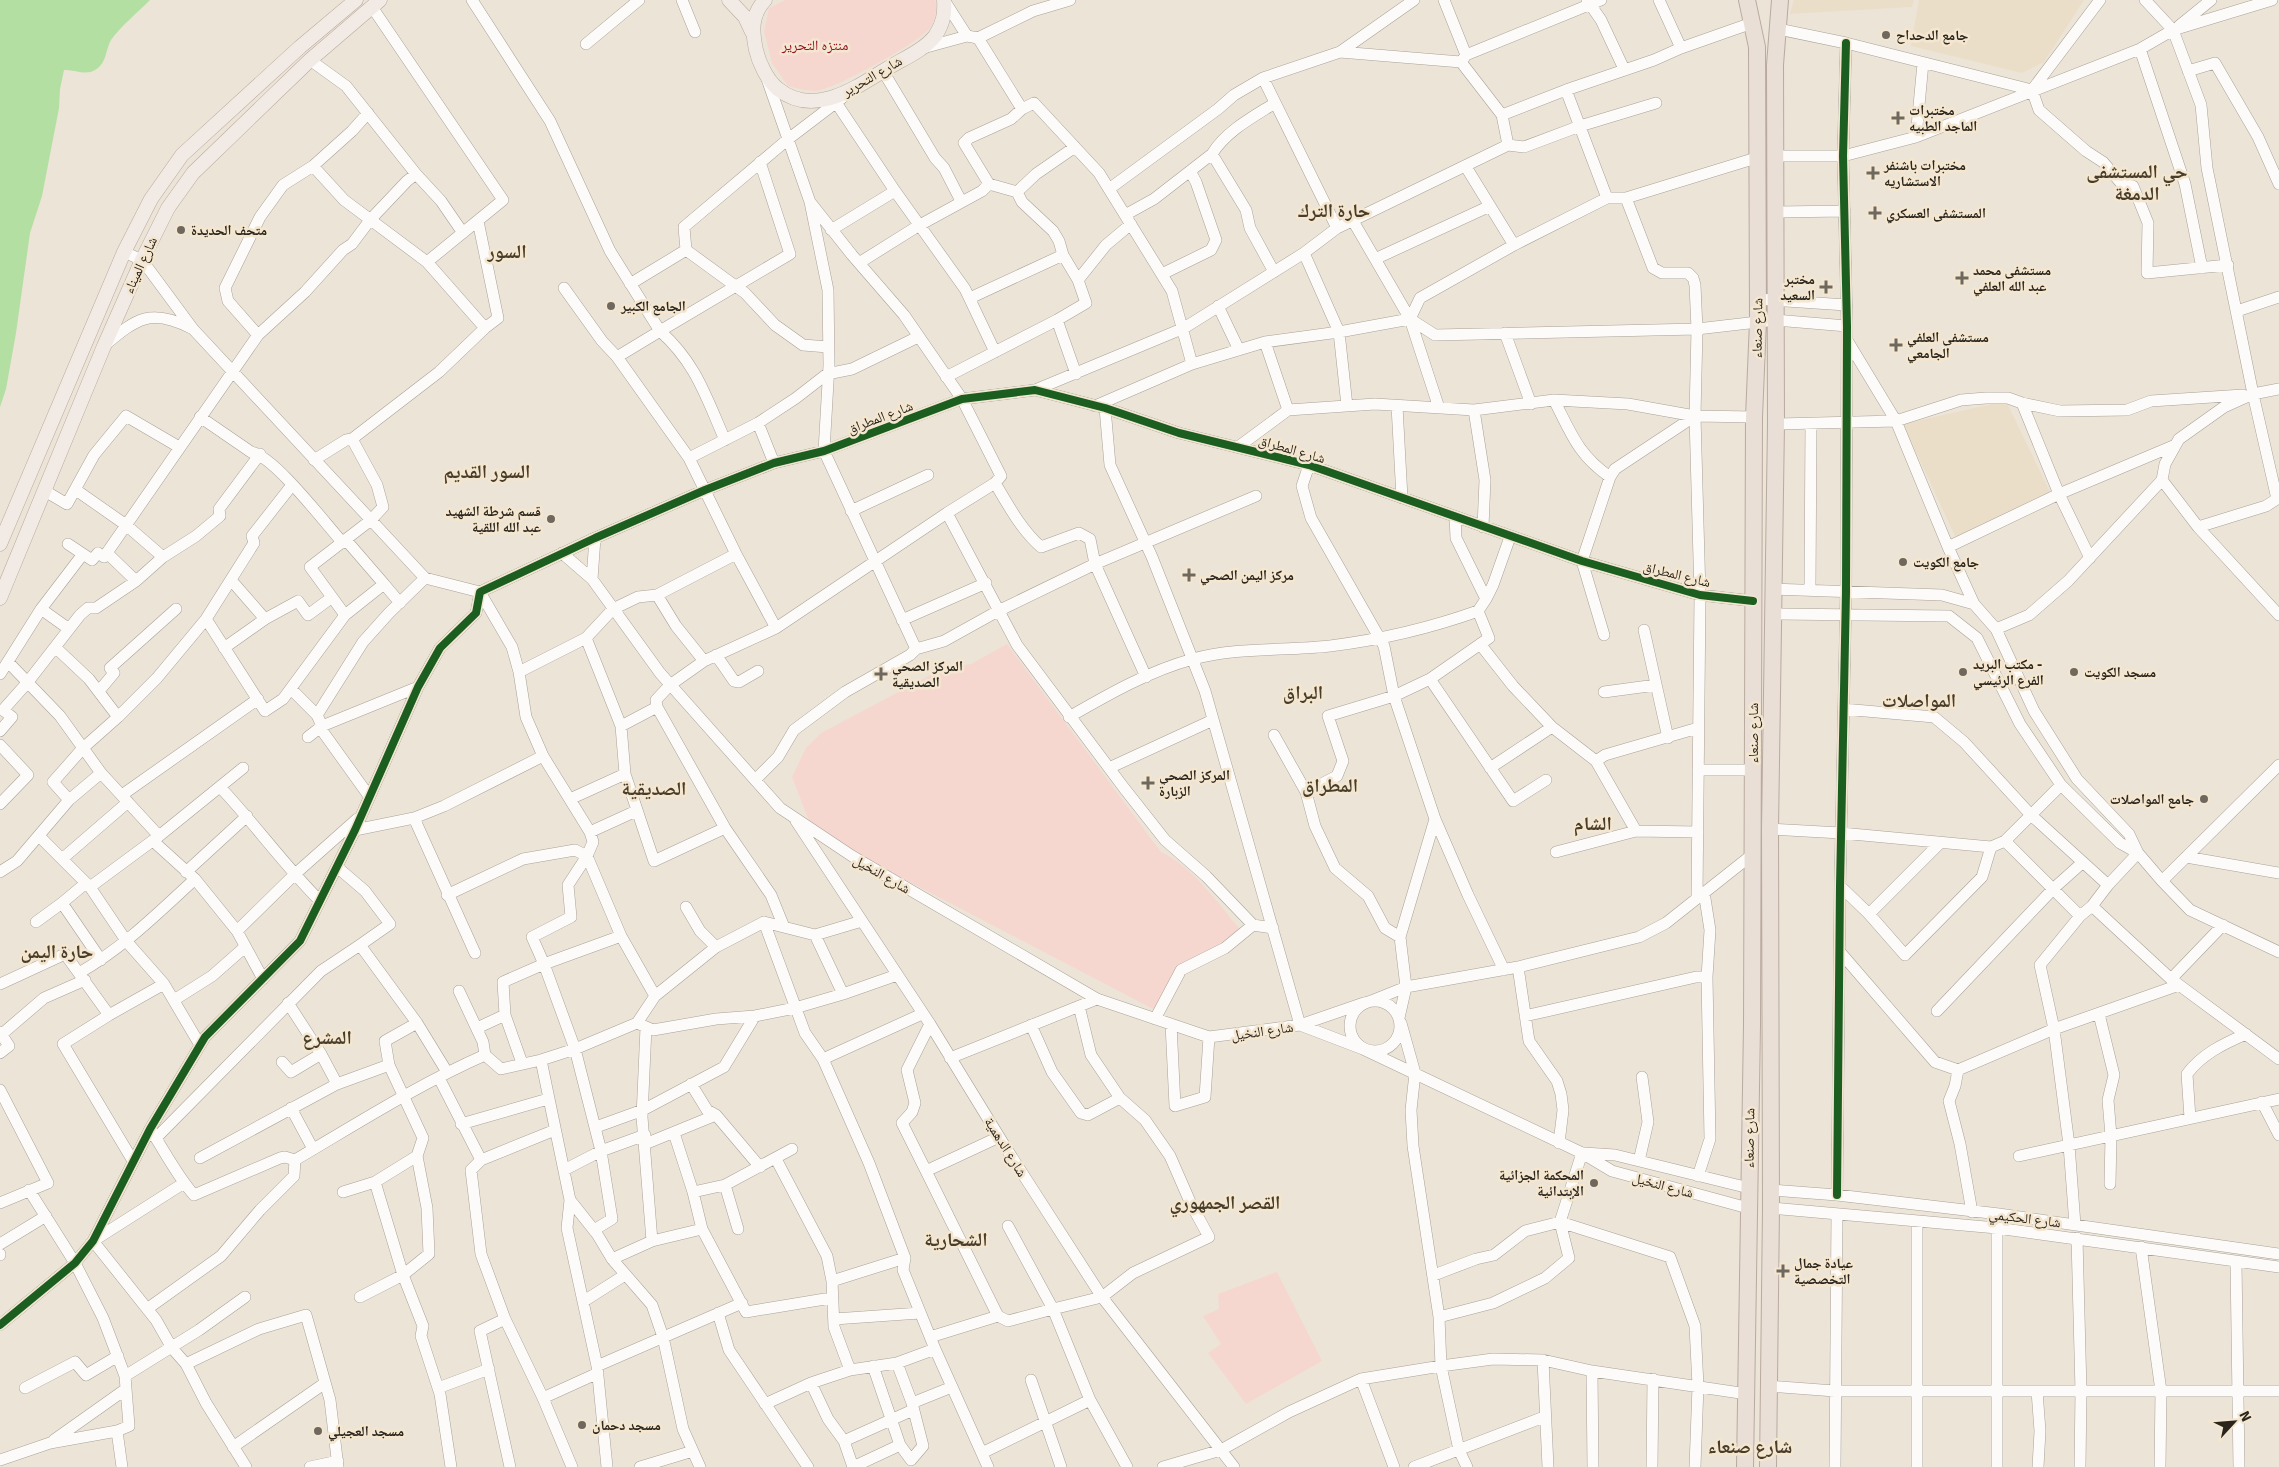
<svg xmlns="http://www.w3.org/2000/svg" width="2279" height="1467" font-family="Signika,'Noto Naskh Arabic',sans-serif">
	<style>
		.built { fill: #ebdec8 }
		.green { fill: #f6d7d0 }
		.water { fill: #b3dfa2 }
		.lines { fill: none; stroke-linecap: round; stroke-linejoin: round }
		.minor-casing { stroke: #a8a298; stroke-width: 12 }
		.major-casing { stroke: #b9aa9e; stroke-width: 15 }
		.highway-casing { stroke: #b9aa9e; stroke-width: 18 }
		.minor { stroke: #fcfbf9; stroke-width: 11 }
		.major { stroke: #f1eae5; stroke-width: 14 }
		.highway { stroke: #e9dfd7; stroke-width: 16 }
		.cycleway-casing { stroke: #f4e6cf; stroke-width: 11 }
		.cycleway { stroke: #1b5e20; stroke-width: 8 }
		.poi-dot { fill: #6e685e; stroke: #f4e6cf; stroke-width: 2 }
		.labels { text-anchor: middle; stroke-width: 5; stroke-linejoin: round; paint-order: stroke }
		.poi-label { font-size: 14px; font-weight: bold; fill: #2a251d; stroke: #f4e6cf; text-anchor: start }
		.park-label { font-size: 14px; fill: #921329; stroke: #f4e6cf }
		.street-label { font-size: 14px; fill: #2a251d; stroke: #f4e6cf }
		.district-label { font-size: 19px; font-weight: bold; fill: #483d2a; stroke: #f4e6cf }
	</style>
	<rect width="100%" height="100%" fill="#ece4d7"/>
	<!-- built -->
	<path class="built" d="M1794,0H1914L1912,7L1790,14Z
		M1919,0H2084L2044,62L2022,73L1911,46Z
		M2006,401L2051,494L1956,538L1903,424Z"/>
	<!-- green -->
	<path class="green" d="M785,0H935C938,7 935,23 929,29C916,44 834,90 815,91C807,91 796,88 788,86L772,63L764,31L769,8Z
		M1007,644L1161,852C1193,867 1217,902 1239,928L1238,944L1183,969L1155,1010L850,851L809,821L792,777L806,748L821,733L940,670L971,664Z
		M1277,1272L1322,1361L1246,1404L1208,1353L1221,1344L1203,1316L1219,1309L1218,1294Z"/>
	<!-- water -->
	<path class="water" d="M0,0H150C138,12 120,27 111,40C105,51 107,63 95,70C85,76 74,69 64,70L60,89L59,108L42,196L30,233L16,333L6,389L0,407Z"/>
	<g class="lines">
		<!-- minor casing -->
		<g class="minor-casing">
			<path id="minor" d="M472,0L550,121L610,251L660,331L617,357
				M682,0L695,32
				M1444,0L1466,55
				M1587,0L1601,20L1624,69
				M1659,0L1681,48
				M2145,0L2173,30L2201,105L2207,168L2253,394L2277,499L2266,506L2198,527
				M2179,26L2211,0
				M1778,29L1846,43L2032,90L2100,0
				M967,36L978,38L1022,109L1034,103L1099,173L1172,291L1192,364
				M978,38L1033,11L1070,0
				M586,44L639,0
				M923,48L967,36L944,0
				M2140,49L2185,184L2202,268
				M1340,52L1461,62L1466,55L1601,0
				M310,60L346,86L416,174L441,201L463,233
				M1461,62L1502,115
				M883,71L935,158L944,168L961,201
				M2188,71L2215,63L2258,137L2279,184
				M1263,78L1337,228
				M1566,90L1607,198
				M2032,90L2039,110L2086,151L2103,162L2121,183L2133,186L2148,223L2147,273L2228,265
				M1022,109L1011,119L969,138L964,143L989,184L1017,192L1022,202L1053,231L1059,241L1063,255L1078,280
				M1916,137L1923,63
				M1508,145L1524,147L1580,126L1656,103
				M1212,154L1246,210L1250,228L1274,272
				M1774,156H1843L1916,137L2140,49L2173,30L2272,0
				M313,166L344,200L427,262L503,200L372,7
				M1466,167L1514,245
				M1109,189L1218,109L1234,95L1263,78L1340,52L1414,0
				M895,191L965,289L995,352
				M1017,192L1036,174L1075,147
				M1626,198L1653,268L1662,273H1688L1693,278L1695,285L1697,329L1695,416L1700,595L1697,898
				M1775,212L1845,211
				M1125,215L1154,199L1212,154C1226,131 1253,117 1275,103
				M1353,221L1410,319L1439,408
				M831,230L895,191L833,98
				M124,252L142,260L193,329L425,578L480,592L512,647L519,672L526,717L543,756L590,832L593,842L587,856L621,936L655,996L637,1023L575,1049L541,1060L501,1069L485,1055C419,1084 358,1123 295,1160L285,1157L280,1158L194,1195C177,1176 164,1150 150,1129
				M1304,253L1339,332L1347,406
				M1375,259L1490,206
				M427,262L485,328L498,318L478,221
				M859,263L918,226L982,191L989,184
				M1162,274L1211,250L1216,240L1196,182L1190,171
				M630,284L686,250
				M564,288L602,341L617,357L689,458L736,554L776,628
				M970,298L1063,255
				M1758,299L1846,305
				M1218,306L1239,350
				M2237,311L2279,297
				M1410,319L1420,298L1514,245L1607,198H1626L1756,158
				M1057,320L1076,374
				M1505,333L1531,404
				M258,335L228,301L225,288L260,217L283,185L313,166L352,131L368,113
				M1847,340L1896,421L1948,547L1974,604
				M1265,342L1288,410
				M105,345C137,318 151,308 191,328
				M828,347L803,345L775,325L745,293L686,250L684,227L787,140L846,95
				M946,377L1057,320L1086,303L1078,280L1106,245L1131,224
				M1035,390L1184,328L1304,253L1337,228L1508,145L1502,115L1566,90L1654,60L1681,48L1752,23
				M1554,400C1571,433 1578,455 1610,477
				M2022,403L2060,411L2127,410L2151,401L2243,395
				M1095,406L1192,364L1265,342L1339,332L1410,319L1435,335L1697,329L1775,320L1847,326
				M1397,406L1402,498
				M1105,408L1110,465L1152,557L1205,691L1300,1025
				M1474,410L1485,480L1483,527
				M200,417L251,452C275,457 324,522 343,543
				M758,423L774,463
				M1776,424L1896,421L1961,400L1986,398H2008L2022,403L2059,494L2090,558
				M725,440C706,397 696,363 660,331L790,254L760,162
				M1238,447L1288,410L1375,404L1474,410L1554,400L1628,404L1695,416L1754,417
				M689,458L758,423L796,398L827,374L852,369L918,337
				M314,460L346,440L352,439L439,372L485,328
				M1309,465L1302,486L1311,518L1384,646L1394,696L1435,819L1468,895L1504,970
				M2162,480L2198,527L2279,615
				M995,483C1008,505 1022,531 1041,547L1079,533L1090,539L1095,564L1146,677
				M76,490L126,525L163,557
				M45,491L67,504L94,455L126,416L179,447
				M851,511L928,475
				M947,513L1017,645L1124,788L1165,840L1206,876L1253,925L1273,928
				M595,538L592,579L660,673L780,808L852,856L1097,999L1209,1037L1300,1025L1364,1003
				M346,540L384,584
				M68,544L92,560L98,553L104,557L258,335L305,292L343,250L352,244L370,220L407,181L416,174
				M1948,547L2059,494L2173,446
				M107,553L136,581
				M562,553L592,579
				M231,580L265,619
				M1774,589L1942,595L1974,604L1996,629L2034,711L2077,779L2129,834L2138,853L2162,881L2190,910L2279,952
				M1810,589L1811,424
				M657,595L676,626L704,661
				M1486,599L1493,585L1510,537
				M41,609L69,629
				M1774,614L1949,616L1977,638L2020,724L2061,785L2120,843L2138,853
				M345,615L310,567L371,520L383,507L377,485L352,439
				M206,619L265,711L283,699L345,615L384,584L400,603
				M902,620L986,583
				M1996,629L2029,615L2068,581L2162,480L2165,464L2179,439L2224,407L2253,394L2279,389
				M1644,630L1668,738
				M1604,635L1582,561L1610,477L1615,469L1695,416
				M586,638L621,726L625,774L654,861L725,828
				M1480,644L1513,686L1552,727L1596,761L1636,831
				M55,647L89,679L118,717
				M224,648L265,619L298,601L308,615L331,598
				M916,649L944,641L998,611L1095,564L1256,496
				M716,655L734,681L739,682L758,671
				M8,662L60,716L101,773L159,836
				M519,672L586,638L613,609L638,597L657,595L736,554
				M0,674L41,609L83,554
				M1430,679L1513,801L1546,780
				M291,689L317,715L322,726L308,737
				M99,691L114,673L110,668L176,609
				M1604,692L1656,685
				M1843,709L1934,717L1964,742L2031,815L2108,885
				M317,715L363,642L389,613L425,578
				M1069,717C1109,694 1149,671 1193,659C1238,647 1284,651 1330,646C1378,640 1433,627 1478,611
				M621,726L657,707
				M0,731L12,717L3,710L27,683L80,615L88,608H96L136,581L163,557L196,536L220,516L219,509L260,454
				M1274,735L1306,792L1315,826L1335,868L1368,896L1385,928L1400,937
				M0,745L28,775L0,804
				M1596,761L1605,755L1698,728
				M1109,768L1213,720
				M1490,768L1552,727
				M1698,770H1753
				M755,780L778,757L794,730L845,692L910,655L916,649L824,451L829,365L828,290L810,202L767,79
				M220,787C255,824 284,865 320,901
				M1306,792L1337,776L1343,761L1328,716L1394,696L1430,679L1489,638L1478,611L1486,599L1456,538L1455,517
				M122,795L258,699
				M369,796L323,732L322,726L418,687
				M570,799L625,774
				M69,800L53,782L83,748L118,717L157,678L206,619L254,543L252,536L292,485
				M414,818L475,953
				M796,821L930,1024L1006,1148L1102,1297L1234,1467
				M1770,829L1841,833L1991,847L2005,841L2061,785
				M355,830L414,818L444,806L543,756
				M590,832L636,811
				M39,836L90,887L127,942L164,984
				M153,841L195,879L237,931L263,979
				M2005,841L2080,916
				M1556,852L1636,831L1698,832
				M2138,853L2108,885L2092,906L2171,979
				M2186,857L2279,873
				M62,859L128,802
				M337,867L365,891L390,924L360,945L417,1023L385,1041L389,1065L423,1138L417,1156L427,1208L429,1254L403,1275L360,1297
				M0,872L17,861L69,800L101,773
				M186,872L247,816
				M2162,881L2279,765
				M1840,886L1869,914L1905,955L1982,877L1991,847
				M90,887L159,836L243,768
				M447,895L523,859L575,850L587,856L568,885L571,917L532,937L544,964L503,982L505,1015L522,1063
				M62,903L101,960
				M2092,906L2080,916L2040,965L2054,1029L2179,985
				M686,907L700,931L716,947
				M1869,914L1939,844
				M36,922L62,903L86,883
				M764,922L805,1033L823,1059L869,1163L905,1258L903,1270L935,1349L988,1467
				M2223,925L2171,979L2279,1059
				M784,927L771,895L725,828L657,707L656,700L670,685L704,661L776,628L947,513L995,483L1001,476L962,399L904,315L852,255L810,202
				M237,931L294,875L357,819
				M815,935L843,994
				M1840,952L1935,1062L1958,1070L2054,1029L2069,1145L2075,1225
				M1518,967L1529,1041L1557,1081L1561,1094L1563,1110L1559,1143
				M79,973C123,948 158,913 195,879
				M0,984L65,954L109,1015
				M459,991L483,1042L485,1055
				M655,996L716,947L764,922L815,935L862,921
				M174,1000L212,976L245,947
				M1350 1026a25 25 0 1 1 50 0a25 25 0 1 1-50 0Z
				M1371,1001L1406,987L1518,967L1639,937L1666,923L1753,854
				M288,1003L321,1054L337,1084
				M1079,1006L1091,1055L1120,1098L1145,1120L1170,1156L1191,1204L1209,1237L1133,1273L1102,1297L1053,1309L1090,1400L1127,1467
				M1937,1011L2054,888L2082,863
				M2099,1014L2114,1075L2108,1100L2111,1136L2110,1184
				M1525,1016L1696,977H1707
				M1399,1018L1406,987L1400,937L1435,819
				M1155,1019L1181,970L1225,948L1253,925
				M417,1023L447,1072
				M637,1023L653,1030L716,1019L755,1016L795,1008L843,994L897,975
				M1401,1023L1415,1073L1411,1110L1413,1146L1439,1317L1441,1366L1459,1450L1467,1467
				M1171,1024L1175,1106L1205,1097L1209,1037
				M1031,1025L1052,1072L1081,1113L1088,1115L1120,1098
				M1300,1025L1363,1049L1582,1153L1612,1171L1748,1208
				M477,1028L505,1015
				M0,1032L9,1046L0,1053
				M2,1034L44,998L85,980
				M950,1058L1097,999
				M823,1059L922,1014
				M541,1060L570,1200L567,1228L597,1366L607,1467
				M282,1062L291,1072L321,1054
				M1958,1070L1955,1086L1949,1101L1960,1144L1972,1212
				M439,1078L481,1160
				M691,1084L707,1110L716,1115L760,1167
				M0,1090L48,1183L0,1203
				M2262,1102L2279,1135
				M291,1108L313,1149
				M2190,1118L2187,1074C2202,1054 2223,1044 2246,1034
				M461,1124L548,1099
				M596,1127L643,1110L724,1067L755,1016
				M555,1130L481,1160L471,1170L481,1254L505,1319L543,1398L572,1467
				M674,1133L693,1192L702,1229L746,1312L831,1298
				M156,1138L321,971L360,945
				M645,1144L716,1115
				M1584,1153L1615,1155L1749,1188
				M2019,1156L2279,1099
				M200,1158L337,1084L389,1065
				M776,1159L827,1256L832,1281
				M133,1161L63,1044L109,1015L164,984L200,1045
				M1639,1161L1648,1122L1642,1077
				M564,1170L601,1151L645,1135
				M926,1171L902,1123L912,1112L915,1103L907,1070L930,1024
				M1698,1176L1710,1139L1707,977L1710,930L1704,892
				M375,1182L403,1275L423,1326L421,1336L440,1394L451,1467
				M184,1183L93,1241L156,1320L172,1348L186,1364L206,1403L246,1467
				M725,1185L738,1229
				M29,1190L75,1263L103,1318L125,1376
				M1770,1190L1837,1195L1999,1214L2279,1254
				M343,1192L375,1182L417,1156
				M693,1192L725,1185L792,1149
				M1837,1195L1840,886L1846,592L1847,326L1843,156L1846,43
				M570,1200L597,1234L612,1259L652,1305L663,1337L683,1429L700,1467
				M1771,1208L1997,1228L2279,1267
				M1917,1222V1467
				M594,1230L612,1219L601,1151L575,1049L544,964L621,936
				M2077,1238L2081,1391L2080,1467
				M652,1241L702,1229
				M0,1244L46,1216
				M2141,1247L2161,1391L2160,1467
				M0,1254V1255
				M612,1259L652,1241L642,1117L646,1027
				M2236,1262L2239,1467
				M1434,1275L1476,1259L1494,1255L1525,1231L1560,1222L1670,1257L1695,1326L1698,1386L1695,1467
				M584,1301L625,1275
				M147,1309L221,1256L260,1210L294,1176L295,1160
				M718,1313L729,1350L808,1467
				M998,1316L1008,1321L1053,1309L1008,1226
				M1439,1317L1493,1303L1545,1278L1569,1258L1560,1222L1582,1153
				M505,1319L480,1331L510,1467
				M834,1319L920,1313
				M0,1325L75,1263L93,1241L150,1129L205,1037L300,941L355,830L418,687L440,648L476,613L480,592L595,538L705,490L774,463L824,451L962,399L1035,390L1105,408L1179,433L1309,465L1582,561L1700,595L1753,601
				M930,1337L998,1316L926,1171L999,1137
				M1543,1360L1548,1467
				M186,1364L259,1329L306,1315L330,1400L338,1467
				M597,1366L742,1303
				M873,1366L900,1445L911,1460L923,1446L912,1403L897,1363
				M850,1370L834,1327L832,1281L905,1258
				M1592,1371L1593,1467
				M1361,1379L1394,1467
				M1031,1380L1061,1467
				M811,1383L828,1419L844,1441L853,1467
				M1768,1386L1835,1391H2279
				M25,1388L75,1362L86,1375L118,1356
				M438,1388L489,1369
				M2037,1391L2040,1431L2038,1467
				M543,1398L598,1373
				M912,1403L952,1387
				M765,1404L811,1383L850,1370L897,1363L935,1349
				M54,1440L126,1389
				M844,1441L913,1410
				M233,1447L325,1383
				M982,1453L1090,1400
				M0,1460L50,1443L117,1431
				M122,1467L117,1431L129,1426L125,1376L199,1330L245,1297
				M310,1467L338,1461
				M640,1467L693,1451
				M853,1467L900,1445
				M1163,1467L1221,1450L1289,1412L1361,1379L1441,1366L1493,1359L1543,1360L1592,1371L1747,1394
				M1414,1467L1544,1417
				M1652,1467L1653,1379
				M1835,1467L1837,1214
				M1997,1467V1228"/>
		</g>
		<!-- major casing -->
		<g class="major-casing">
			<path id="major" d="M729,0L745,17L752,32
				M765,0C751,15 752,31 756,50C759,63 767,80 778,89C814,118 855,88 888,68C903,59 924,50 935,36C943,24 945,14 944,0
				M0,544L124,252L151,199L182,155L300,47L356,0
				M0,598L104,346L142,260L168,208L193,173L310,60L380,0"/>
		</g>
		<!-- highway casing -->
		<g class="highway-casing">
			<path id="highway" d="M1745,1467L1752,1025L1754,417L1758,321L1757,47L1747,0
				M1768,1467L1771,1208L1770,829L1776,424L1775,65L1780,0"/>
		</g>
		<!-- minor -->
		<use href="#minor" class="minor"/>
		<!-- major -->
		<use href="#major" class="major"/>
		<!-- highway -->
		<use href="#highway" class="highway"/>
		<!-- cycleway casing -->
		<g class="cycleway-casing">
			<path id="cycleway" d="M1837,1195L1840,886L1846,592L1847,326L1843,156L1846,43
				M0,1325L75,1263L93,1241L150,1129L205,1037L300,941L355,830L418,687L440,648L476,613L480,592L595,538L705,490L774,463L824,451L962,399L1035,390L1105,408L1179,433L1309,465L1582,561L1700,595L1753,601"/>
		</g>
		<!-- cycleway -->
		<use href="#cycleway" class="cycleway"/>
	</g>
	<!-- markers -->
	<g class="poi-dot">
		<circle cx="1886" cy="35" r="5"/>
		<path d="M1895.5 110.5h5v5h5v5h-5v5h-5v-5h-5v-5h5z"/>
		<path d="M1870.5 165.5h5v5h5v5h-5v5h-5v-5h-5v-5h5z"/>
		<path d="M1872.5 205.5h5v5h5v5h-5v5h-5v-5h-5v-5h5z"/>
		<circle cx="181" cy="230" r="5"/>
		<path d="M1959.5 270.5h5v5h5v5h-5v5h-5v-5h-5v-5h5z"/>
		<path d="M1823.5 279.5h5v5h5v5h-5v5h-5v-5h-5v-5h5z"/>
		<circle cx="611" cy="306" r="5"/>
		<path d="M1893.5 337.5h5v5h5v5h-5v5h-5v-5h-5v-5h5z"/>
		<circle cx="551" cy="519" r="5"/>
		<circle cx="1903" cy="562" r="5"/>
		<path d="M1186.5 567.5h5v5h5v5h-5v5h-5v-5h-5v-5h5z"/>
		<circle cx="1963" cy="672" r="5"/>
		<circle cx="2074" cy="672" r="5"/>
		<path d="M878.5 666.5h5v5h5v5h-5v5h-5v-5h-5v-5h5z"/>
		<path d="M1145.5 775.5h5v5h5v5h-5v5h-5v-5h-5v-5h5z"/>
		<circle cx="2204" cy="799" r="5"/>
		<circle cx="1594" cy="1183" r="5"/>
		<path d="M1780.5 1263.5h5v5h5v5h-5v5h-5v-5h-5v-5h5z"/>
		<circle cx="582" cy="1425" r="5"/>
		<circle cx="318" cy="1431" r="5"/>
	</g>
	<g class="labels">
		<!-- poi labels -->
		<g class="poi-label">
			<text x="1896" y="40">جامع الدحداح</text>
			<text x="1909" y="115">مختبرات<tspan x="1909" dy="16">الماجد الطبيه</tspan></text>
			<text x="1884" y="170">مختبرات باشنفر<tspan x="1884" dy="16">الاستشاريه</tspan></text>
			<text x="1886" y="218">المستشفى العسكري</text>
			<text x="191" y="235">متحف الحديدة</text>
			<text x="1973" y="275">مستشفى محمد<tspan x="1973" dy="16">عبد الله العلفي</tspan></text>
			<text x="1815" y="284" text-anchor="end">مختبر<tspan x="1815" dy="16">السعيد</tspan></text>
			<text x="621" y="311">الجامع الكبير</text>
			<text x="1907" y="342">مستشفى العلفي<tspan x="1907" dy="16">الجامعي</tspan></text>
			<text x="541" y="516" text-anchor="end">قسم شرطة الشهيد<tspan x="541" dy="16">عبد الله اللقية</tspan></text>
			<text x="1913" y="567">جامع الكويت</text>
			<text x="1200" y="580">مركز اليمن الصحي</text>
			<text x="1973" y="669">مكتب البريد -<tspan x="1973" dy="16">الفرع الرئيسي</tspan></text>
			<text x="892" y="671">المركز الصحي<tspan x="892" dy="16">الصديقية</tspan></text>
			<text x="2084" y="677">مسجد الكويت</text>
			<text x="1159" y="780">المركز الصحي<tspan x="1159" dy="16">الزبارة</tspan></text>
			<text x="2194" y="804" text-anchor="end">جامع المواصلات</text>
			<text x="1584" y="1180" text-anchor="end">المحكمة الجزائية<tspan x="1584" dy="16">الإبتدائية</tspan></text>
			<text x="1794" y="1268">عيادة جمال<tspan x="1794" dy="16">التخصصية</tspan></text>
			<text x="592" y="1430">مسجد دحمان</text>
			<text x="328" y="1436">مسجد العجيلي</text>
		</g>
		<!-- park labels -->
		<g class="park-label">
			<text x="815" y="50">منتزه التحرير</text>
		</g>
		<!-- street labels -->
		<g class="street-label">
			<text transform="translate(872 76) rotate(-30)" y="5">شارع التحرير</text>
			<text transform="translate(140 265) rotate(-65)" y="5">شارع الميناء</text>
			<text transform="translate(1757 328) rotate(-89)" y="5">شارع صنعاء</text>
			<text transform="translate(880 417) rotate(-21)" y="5">شارع المطراق</text>
			<text transform="translate(1292 449) rotate(16)" y="5">شارع المطراق</text>
			<text transform="translate(1677 574) rotate(14)" y="5">شارع المطراق</text>
			<text transform="translate(1753 733) rotate(-90)" y="5">شارع صنعاء</text>
			<text transform="translate(882 874) rotate(30)" y="5">شارع النخيل</text>
			<text transform="translate(1262 1031) rotate(-8)" y="5">شارع النخيل</text>
			<text transform="translate(1749 1138) rotate(-89)" y="5">شارع صنعاء</text>
			<text transform="translate(1006 1147) rotate(58)" y="5">شارع الدهمية</text>
			<text transform="translate(1663 1185) rotate(15)" y="5">شارع النخيل</text>
			<text transform="translate(2025 1218) rotate(7)" y="5">شارع الحكيمي</text>
		</g>
		<!-- district labels -->
		<g class="district-label">
			<text x="2137" y="178">حي المستشفى<tspan x="2137" dy="22">الدمغة</tspan></text>
			<text x="1334" y="217">حارة الترك</text>
			<text x="507" y="258">السور</text>
			<text x="487" y="478">السور القديم</text>
			<text x="1303" y="699">البراق</text>
			<text x="1919" y="707">المواصلات</text>
			<text x="1330" y="792">المطراق</text>
			<text x="654" y="795">الصديقية</text>
			<text x="1593" y="830">الشام</text>
			<text x="57" y="958">حارة اليمن</text>
			<text x="327" y="1044">المشرع</text>
			<text x="1225" y="1209">القصر الجمهوري</text>
			<text x="956" y="1246">الشحارية</text>
			<text x="1750" y="1453">شارع صنعاء</text>
		</g>
	</g>
	<!-- north arrow -->
	<g transform="translate(2234 1422) rotate(64)" stroke="#f4e6cf" stroke-width="4" paint-order="stroke">
	<path d="M0-4L9 19L0 12L-9 19Z" fill="#2a251d"/>
	<text y="-8" font-size="14" font-weight="bold" text-anchor="middle" fill="#2a251d">N</text>
	</g>
</svg>
